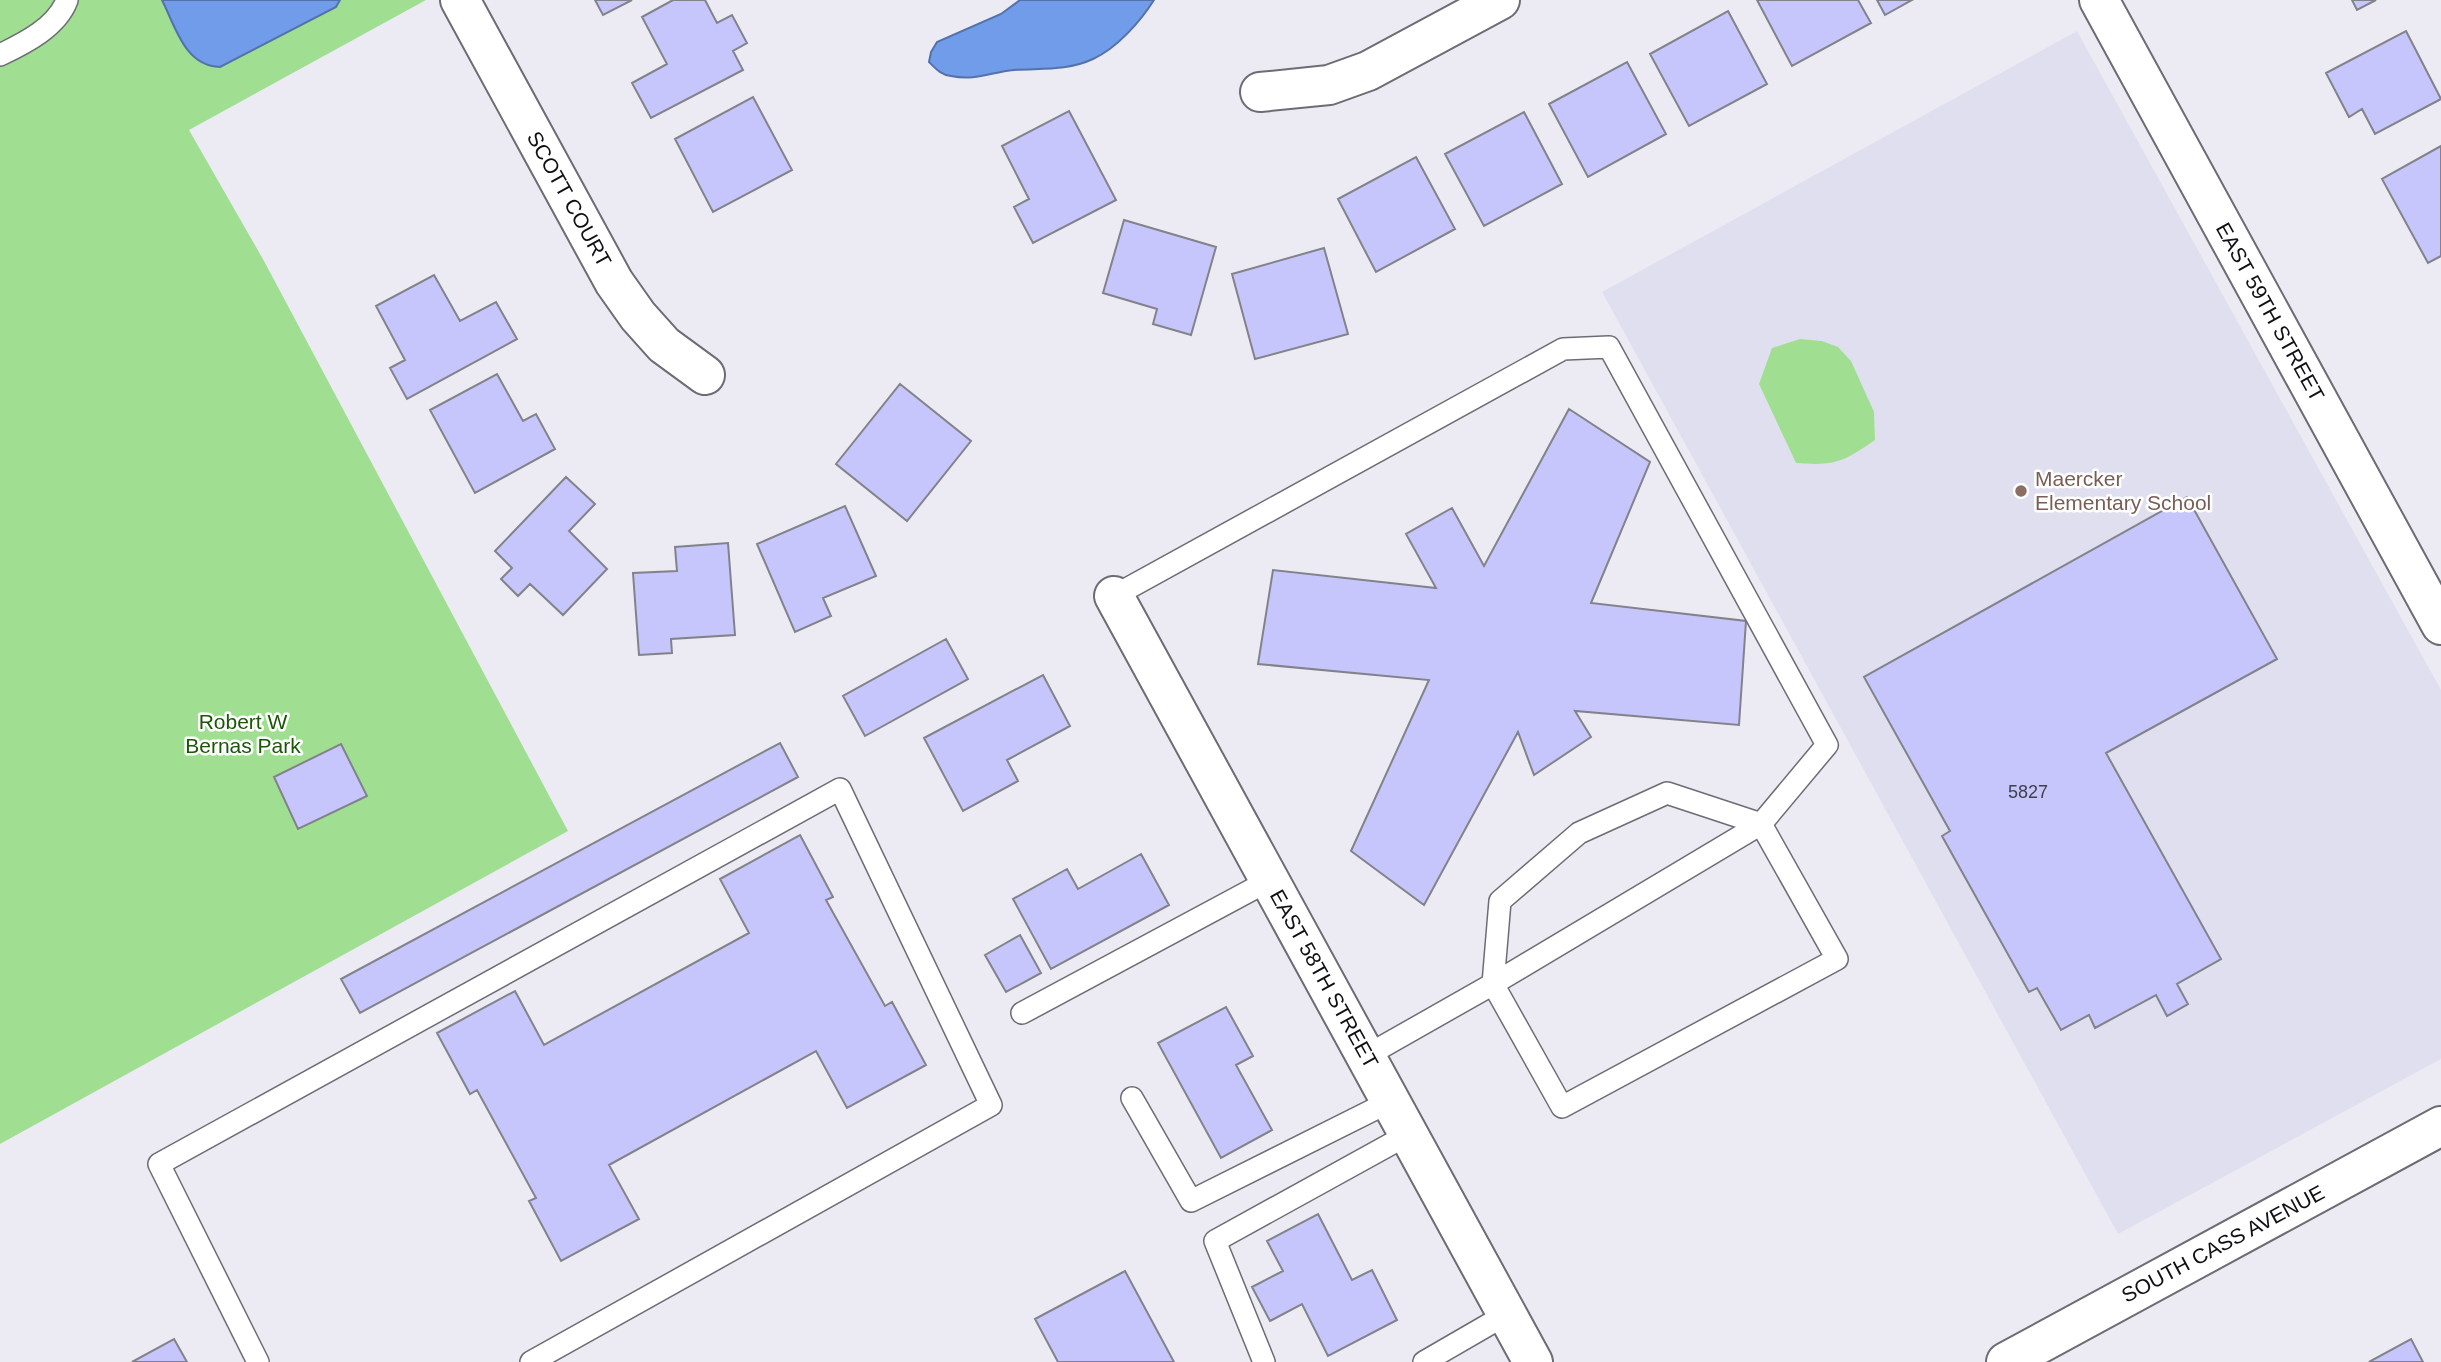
<svg xmlns="http://www.w3.org/2000/svg" width="2441" height="1362" font-family="Helvetica,sans-serif">
	<style>
		.built { fill: #e0dfef }
		.green { fill: #a0df91 }
		.water { fill: #719cea; stroke: #5472aa; stroke-width: 2 }
		.building { fill: #c7c6fc; stroke: #82828a; stroke-width: 2 }
		.lines { fill: none; stroke-linecap: round; stroke-linejoin: round }
		.service-casing { stroke: #6d6c74; stroke-width: 24 }
		.minor-casing { stroke: #6d6c74; stroke-width: 42 }
		.tertiary-casing { stroke: #6d6c74; stroke-width: 42 }
		.secondary-casing { stroke: #6d6c74; stroke-width: 42 }
		.service { stroke: #fff; stroke-width: 21 }
		.minor { stroke: #fff; stroke-width: 38 }
		.tertiary { stroke: #fff; stroke-width: 38 }
		.secondary { stroke: #fff; stroke-width: 38 }
		.education-dot { fill: #8d6e63; stroke: #fff; stroke-width: 2.5 }
		.labels { text-anchor: middle; stroke-width: 5; stroke-linejoin: round; paint-order: stroke }
		.number-label { font-size: 18px; fill: #3e3e4d }
		.street-label { font-size: 21px; fill: #101013; stroke: #fff }
		.education-label { font-size: 21px; fill: #785e54; stroke: #fff; text-anchor: start }
		.park-label { font-size: 21px; fill: #1a5706; stroke: #fff }
	</style>
	<rect width="100%" height="100%" fill="#ecebf4"/>
	<!-- built -->
	<path class="built" d="M2077,31L2441,690V1059L2118,1234L1602,292Z"/>
	<!-- green -->
	<path class="green" d="M0,0H426L189,130L264,261L568,831L0,1144Z
		M1800,339L1822,341L1838,347L1851,361L1874,412L1875,440C1843,462 1835,466 1796,463L1759,384L1772,348Z"/>
	<!-- water -->
	<path class="water" d="M162,0H340L336,7L220,67C185,66 176,28 162,0Z
		M1020,0H1154C1140,22 1117,48 1093,59C1067,71 1042,68 1014,70C991,72 976,81 951,76C941,75 936,69 929,62L931,52L937,42L1001,14Z"/>
	<!-- building -->
	<path class="building" d="M595,0H632L603,15Z
		M673,0H705L717,23L732,15L747,43L733,51L743,70L651,118L632,83L667,64L642,17Z
		M1757,0H1858L1871,23L1792,66Z
		M1877,0H1912L1885,15Z
		M2352,0H2376L2357,10Z
		M1728,11L1767,84L1689,126L1650,54Z
		M2406,31L2441,99L2375,134L2362,109L2349,117L2326,73Z
		M1627,62L1666,134L1588,177L1549,104Z
		M753,97L792,170L713,212L675,139Z
		M1069,111L1116,200L1033,243L1014,207L1029,199L1002,146Z
		M1524,112L1562,184L1484,226L1445,154Z
		M2441,146V256L2428,263L2382,179Z
		M1416,157L1455,229L1376,272L1338,199Z
		M1124,220L1216,247L1191,335L1153,324L1157,309L1103,293Z
		M1324,248L1348,334L1255,359L1232,274Z
		M434,275L460,321L496,302L517,339L407,399L390,368L405,360L376,306Z
		M497,374L523,421L536,414L555,449L475,493L430,410Z
		M900,384L971,441L907,521L836,464Z
		M1569,409L1650,462L1591,603L1746,621L1739,725L1575,711L1591,737L1534,775L1518,732L1424,905L1351,851L1429,680L1258,664L1273,570L1436,588L1406,534L1452,508L1484,566Z
		M566,477L595,504L569,531L607,569L563,615L530,584L518,596L501,579L512,568L495,551Z
		M2187,497L2277,659L2106,753L2221,959L2177,984L2188,1004L2167,1016L2156,995L2095,1028L2089,1015L2061,1030L2037,988L2029,992L1942,836L1950,831L1864,677Z
		M845,506L876,576L823,598L831,616L795,632L757,544Z
		M728,543L735,635L671,639L672,653L639,655L633,573L677,571L675,547Z
		M946,639L968,679L865,736L843,696Z
		M1043,675L1070,726L1007,760L1018,781L963,811L924,738Z
		M780,743L798,777L360,1013L341,979Z
		M341,744L367,796L298,829L274,777Z
		M800,835L833,897L826,900L885,1006L892,1002L926,1065L847,1108L816,1051L609,1165L639,1219L561,1261L529,1201L536,1198L477,1090L470,1094L437,1033L515,991L544,1045L749,933L720,879Z
		M1141,854L1169,905L1051,969L1013,899L1067,869L1078,889Z
		M1020,935L1041,973L1006,992L985,955Z
		M1226,1007L1253,1056L1236,1065L1272,1130L1221,1158L1158,1043Z
		M1318,1214L1352,1280L1372,1270L1397,1320L1328,1356L1302,1304L1270,1321L1252,1287L1283,1271L1267,1241Z
		M1125,1271L1174,1362H1058L1035,1319Z
		M174,1339L187,1362H132Z
		M2411,1339L2423,1362H2369Z"/>
	<g class="lines">
		<!-- service casing -->
		<g class="service-casing">
			<path id="service" d="M0,55C25,43 57,27 67,0
				M1114,596L1563,349L1609,347L1827,745L1761,824L1493,984
				M1022,1013L1270,880
				M1366,1056L1493,984L1562,1107L1837,959L1761,824L1667,793L1579,833L1500,901L1493,984
				M1132,1098L1191,1201L1391,1101
				M258,1362L159,1164L840,789L991,1105L531,1362
				M1264,1362L1215,1241L1409,1134
				M1424,1362L1507,1314"/>
		</g>
		<!-- minor casing -->
		<g class="minor-casing">
			<path id="minor" d="M460,0L614,282L638,316L664,345L705,375
				M1260,92L1329,85L1368,71L1500,0
				M1114,596L1533,1362"/>
		</g>
		<!-- tertiary casing -->
		<g class="tertiary-casing">
			<path id="tertiary" d="M2099,0L2441,625"/>
		</g>
		<!-- secondary casing -->
		<g class="secondary-casing">
			<path id="secondary" d="M2006,1362L2441,1126"/>
		</g>
		<!-- service -->
		<use href="#service" class="service"/>
		<!-- minor -->
		<use href="#minor" class="minor"/>
		<!-- tertiary -->
		<use href="#tertiary" class="tertiary"/>
		<!-- secondary -->
		<use href="#secondary" class="secondary"/>
	</g>
	<!-- markers -->
	<circle class="education-dot" cx="2021" cy="491" r="7"/>
	<g class="labels">
		<!-- number labels -->
		<g class="number-label">
			<text x="2028" y="798">5827</text>
		</g>
		<!-- street labels -->
		<g class="street-label">
			<text transform="translate(569 199) rotate(61)" y="7">SCOTT COURT</text>
			<text transform="translate(2270 312) rotate(61)" y="7">EAST 59TH STREET</text>
			<text transform="translate(1324 979) rotate(61)" y="7">EAST 58TH STREET</text>
			<text transform="translate(2223 1244) rotate(-28)" y="7">SOUTH CASS AVENUE</text>
		</g>
		<!-- education labels -->
		<g class="education-label">
			<text x="2035" y="486">Maercker<tspan x="2035" dy="24">Elementary School</tspan></text>
		</g>
		<!-- park labels -->
		<g class="park-label">
			<text x="243" y="729">Robert W<tspan x="243" dy="24">Bernas Park</tspan></text>
		</g>
	</g>
</svg>
